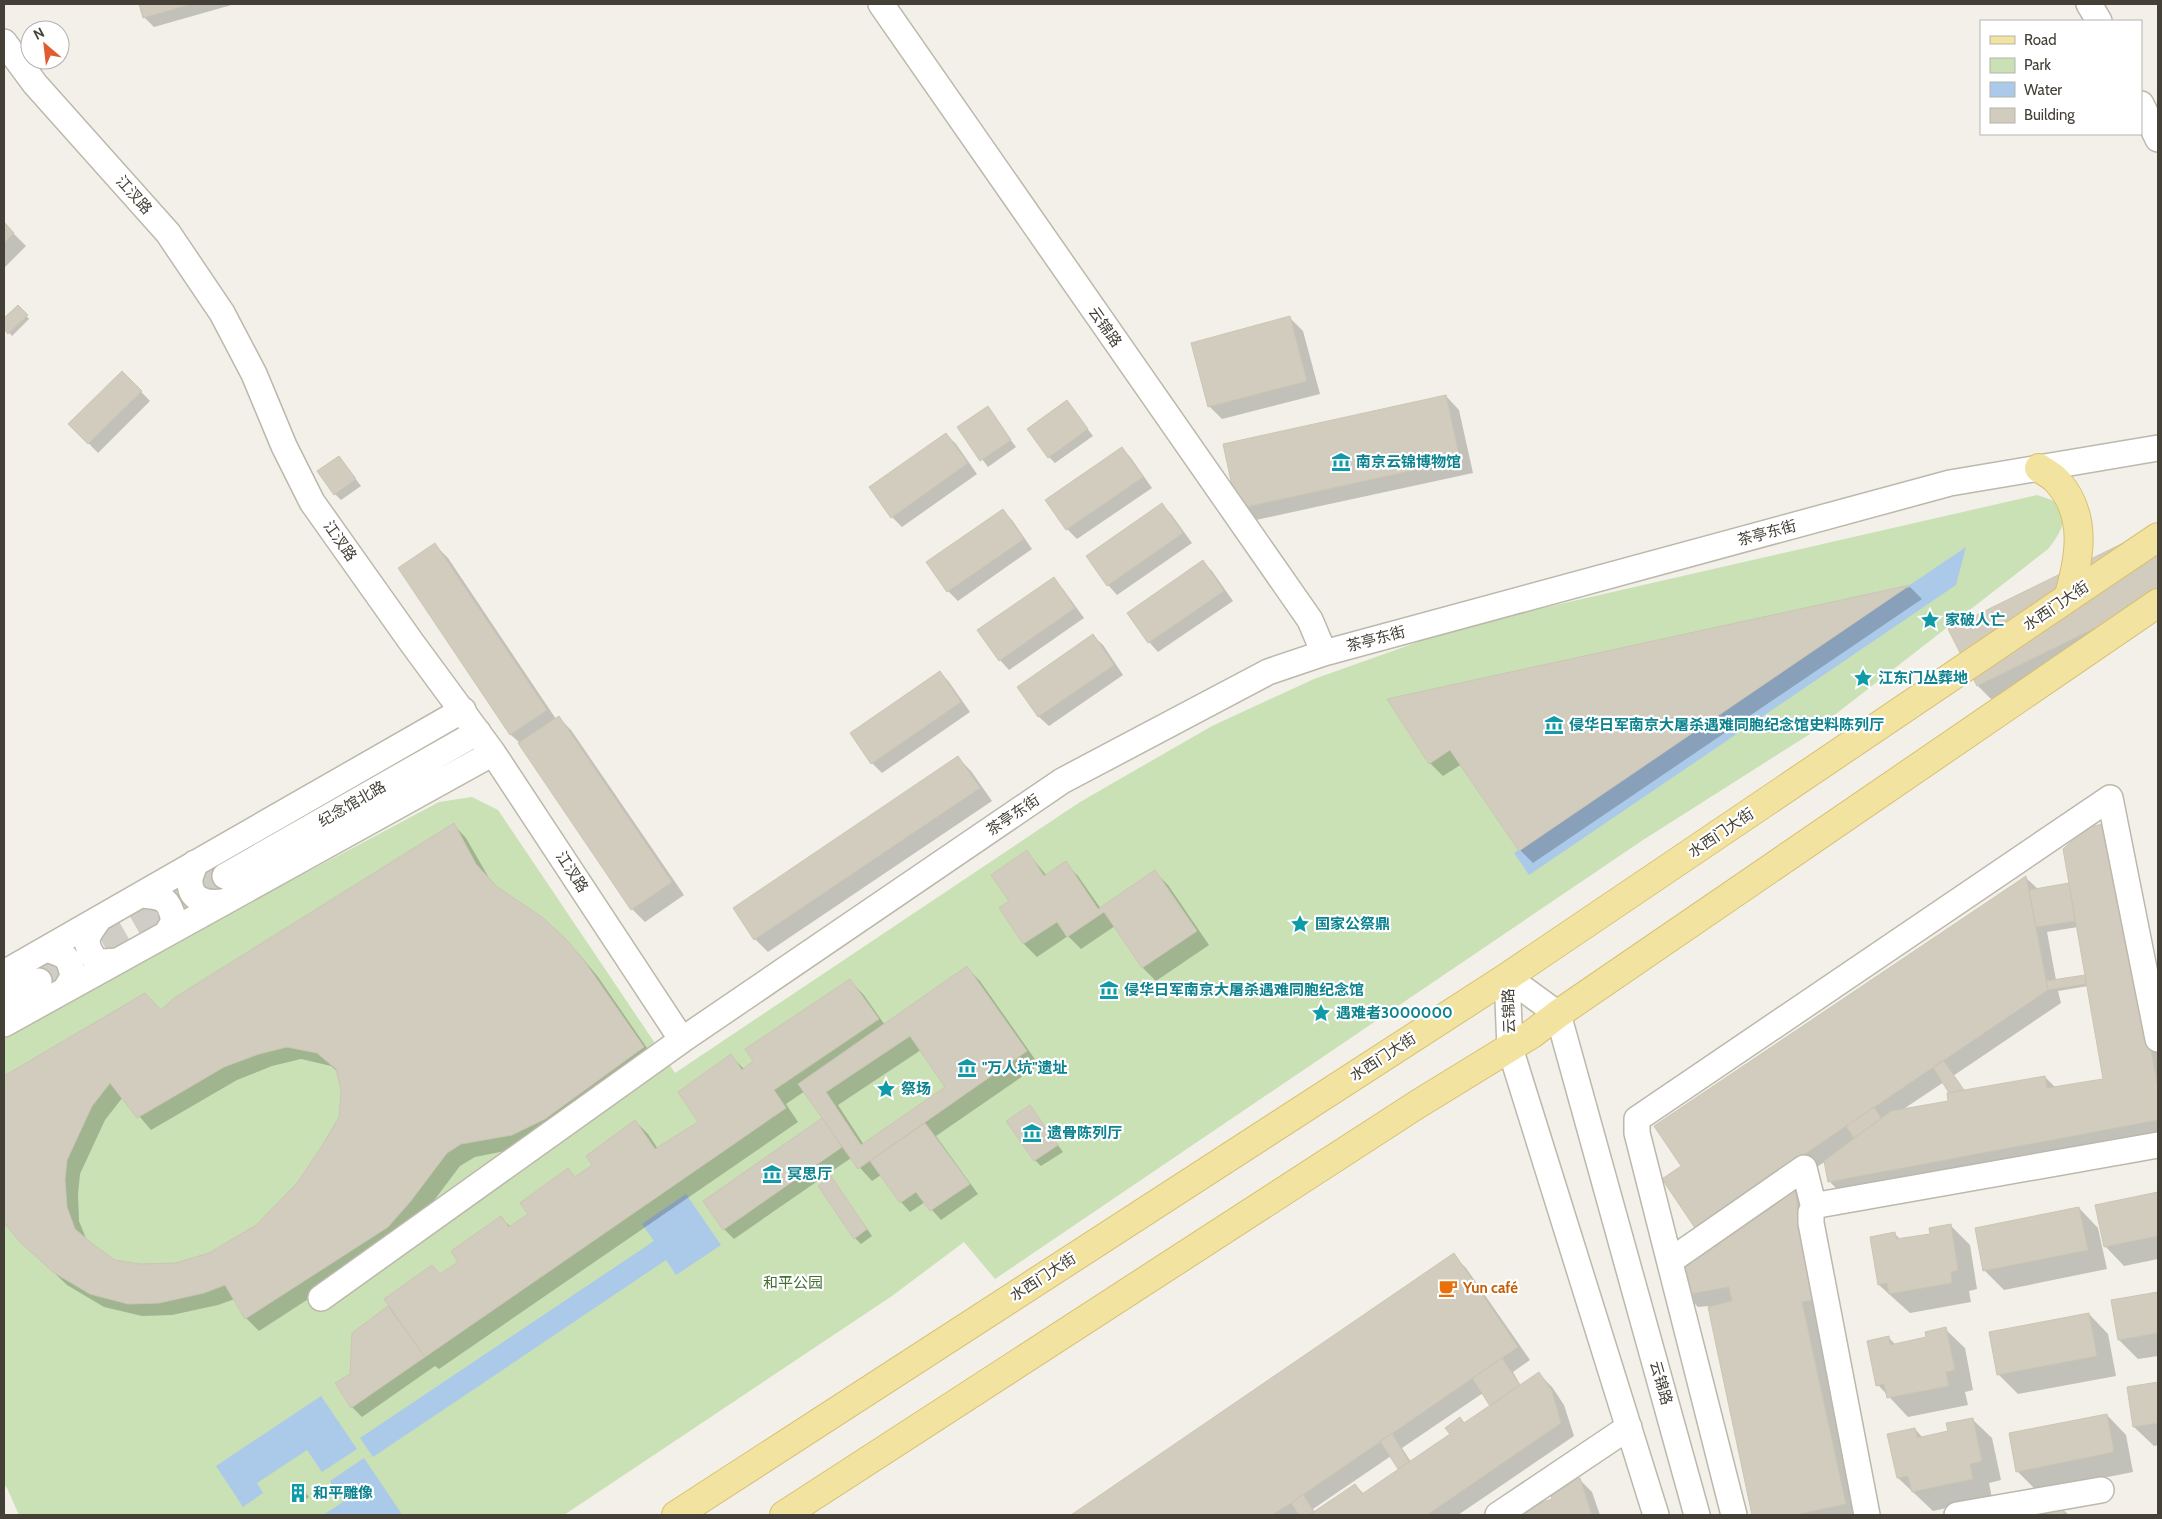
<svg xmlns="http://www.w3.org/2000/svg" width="2162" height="1519" font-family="Cabin,'Noto Sans SC',sans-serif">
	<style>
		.green { fill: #c9e1b5 }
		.water { fill: #abc9e8 }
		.shadow { fill: #0003; fill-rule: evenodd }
		.building { fill: #d2ccbf; stroke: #ccc5b3; fill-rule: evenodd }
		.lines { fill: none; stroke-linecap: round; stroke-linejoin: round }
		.minor-tunnel { stroke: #cfcdc5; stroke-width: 25; stroke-dasharray: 25 12; stroke-linecap: butt }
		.minor-casing { stroke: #bcb8ab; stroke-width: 28 }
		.major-casing { stroke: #d6c172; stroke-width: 30 }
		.minor { stroke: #fff; stroke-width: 25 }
		.major { stroke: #f3e3a0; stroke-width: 28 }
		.labels { text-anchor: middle; stroke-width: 4.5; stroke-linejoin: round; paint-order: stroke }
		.street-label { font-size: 15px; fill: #444037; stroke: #fff }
		.culture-label { font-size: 15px; font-weight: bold; fill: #0d838f; stroke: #fff; text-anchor: start }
		.park-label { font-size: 15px; fill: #436f31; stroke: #fff }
		.food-label { font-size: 15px; font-weight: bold; fill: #c56008; stroke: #fff; text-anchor: start }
	</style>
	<rect width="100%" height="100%" fill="#f2f0e8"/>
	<!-- green -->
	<path class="green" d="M2037,495C2042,497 2052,499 2056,503C2072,518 2058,536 2048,549L1810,734L1643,840L995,1279L964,1242L892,1296L564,1515H19L7,1488L4,1484V1037L172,944L439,802L472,797L498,810L675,1073L1080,802L1212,726L1314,679L1460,627Z"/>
	<!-- water -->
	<path class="water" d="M1966,547L1956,585L1529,875L1514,853Z
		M686,1194L721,1245L676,1275L666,1260L373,1457L360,1438L654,1241L642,1224Z
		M321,1396L357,1449L322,1472L307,1450L257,1483L263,1493L243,1507L216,1466Z
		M364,1458L401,1513L399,1515H323L343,1502L330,1481Z"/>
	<!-- shadow -->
	<path class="shadow" d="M140,4H235L154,27L144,17Z
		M4,224L26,246L4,268Z
		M18,306L29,319L12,336L4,327V320Z
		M1290,318L1303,331L1320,394L1222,419L1209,406Z
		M122,372L150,401L98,453L70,424Z
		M1446,396L1459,410L1473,473L1251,521L1224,445Z
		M1067,402L1093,436L1055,463L1049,457Z
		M987,408L1016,447L988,467L958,427Z
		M946,434L956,444L977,474L902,527L892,517Z
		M1122,448L1131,458L1152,488L1077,539L1067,529L1047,500Z
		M339,457L361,486L341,500L335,494Z
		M1162,505L1171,514L1192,543L1117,595L1108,585Z
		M1002,511L1012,520L1032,549L958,601L948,591Z
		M2158,528V617L1991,699L1978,686L1950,630Z
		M435,545L448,558L556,719L558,717L571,730L684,895L645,922L632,909L520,743L511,735L400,569Z
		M1203,562L1212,571L1233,601L1158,652L1149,642Z
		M1054,579L1063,589L1084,618L1009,670L1000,660Z
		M1910,587L1922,599L1533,863L1520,850L1462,764L1443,776L1430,763L1389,700Z
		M1093,636L1103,645L1123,675L1049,726L1039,717L1019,687Z
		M940,672L949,682L970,712L882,773L872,763Z
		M958,758L971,771L992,801L768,952L755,939Z
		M454,825L466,838L489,878L499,890L565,940L579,954L598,977L656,1061L525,1147L475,1157L460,1166L423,1215L401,1239L259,1331L246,1318L235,1299L218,1305L172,1315L142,1316L104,1307L67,1285L22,1242L4,1221V1078L145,995L161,1011ZM301,1059L331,1066L338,1072L342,1090L340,1117L323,1147L298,1184L257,1226L210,1254L176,1264L140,1265L115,1261L87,1241L79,1221L78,1194L80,1174L105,1120L123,1097L151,1130L237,1080L272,1066Z
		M1027,852L1047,876L1065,863L1078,876L1101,909L1155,872L1168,885L1209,945L1156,981L1143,968L1115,926L1081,949L1068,936L1037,957L1024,944L1000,908L1011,901Z
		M2026,878L2038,889L2068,884L2158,1034V1135L1843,1195L1830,1182L1826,1161L1791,1184L1805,1198L1830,1311L1815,1315L1858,1515H1754L1709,1306L1698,1307L1685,1294L1708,1240L1695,1227L1682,1167ZM2078,927L2087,979L2084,976L2056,980L2047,932ZM2088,986L2104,1080L2056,1088L2045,1077L1964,1091L1953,1076L2061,1003L2058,991ZM1944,1082L1951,1094L1950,1102L1902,1110Z
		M967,968L980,981L1039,1065L936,1136L978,1194L941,1220L925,1202L910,1212L901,1202L881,1175L872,1181L851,1158L734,1239L724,1229L704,1201L823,1118L805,1091L786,1104L798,1122L439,1369L435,1366L362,1417L352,1407L353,1333L390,1306L460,1262L501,1218L511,1227L593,1165L635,1121L648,1134L658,1149L700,1122L731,1056L744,1069L850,981L863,994L885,1025ZM921,1050L947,1087L864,1145L838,1105Z
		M1030,1107L1063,1152L1041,1166L1035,1160Z
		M831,1178L872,1236L861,1244L855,1238Z
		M2158,1193V1259L2124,1266L2105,1246L2097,1206Z
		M2079,1208L2098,1228L2107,1269L2004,1290L1984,1270Z
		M1950,1225L1970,1245L1977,1289L1969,1291L1971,1302L1910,1313L1879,1285L1895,1234L1901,1240L1931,1235Z
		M1453,1255L1466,1268L1530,1360L1513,1372L1521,1386L1539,1374L1552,1387L1564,1405L1574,1436L1458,1515H1073ZM1483,1393L1492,1406L1465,1424L1460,1419L1451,1434L1411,1462L1402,1448ZM1391,1456L1400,1470L1364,1494L1355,1485L1315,1513L1313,1509Z
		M2158,1293V1356L2138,1359L2119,1340L2112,1301Z
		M2089,1314L2108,1334L2116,1376L2018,1394L1998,1374Z
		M1945,1329L1965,1348L1973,1390L1965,1392L1968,1405L1908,1417L1878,1385L1888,1337L1896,1345L1927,1338Z
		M2158,1384V1445L2154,1446L2134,1427L2128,1388Z
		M2107,1415L2126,1435L2133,1472L2037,1491L2017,1471Z
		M1972,1419L1992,1438L2001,1480L1989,1483L1992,1498L1933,1511L1898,1478L1888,1435L1915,1429L1923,1438L1949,1432Z
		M1579,1479L1592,1492L1600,1515H1528L1526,1509L1554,1500Z
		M303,1489L309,1497L299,1504L296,1501Z
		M2062,1509L2069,1515H2033Z"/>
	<!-- building -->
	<path class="building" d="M139,4H192L143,18Z
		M4,222L14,233L4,243Z
		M18,305L28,315L8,334L4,329V318Z
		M1290,316L1307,381L1208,407L1191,343Z
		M122,371L142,391L88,444L68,424Z
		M1446,395L1460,460L1237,509L1223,444Z
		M1067,400L1088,429L1048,458L1027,429Z
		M988,406L1011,440L980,461L957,427Z
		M946,433L968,463L891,518L869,487Z
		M1122,447L1143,477L1066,530L1045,500Z
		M339,456L356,479L334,495L317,471Z
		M1162,503L1183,533L1107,586L1086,556Z
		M1003,509L1024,539L947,592L926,562Z
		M2158,526V597L1977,686L1948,629Z
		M435,543L547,710L510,735L398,568Z
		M1203,560L1224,591L1148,643L1127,613Z
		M1054,577L1075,608L999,661L977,630Z
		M1910,585L1519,851L1450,750L1429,764L1387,699Z
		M1093,634L1114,665L1038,717L1017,687Z
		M940,671L961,702L871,764L850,733Z
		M559,716L672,882L631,910L518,743Z
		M958,756L980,788L754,940L733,908Z
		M454,823L476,864L496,886L542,917L566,939L585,962L644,1047L545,1119L512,1135L461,1144L447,1153L410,1202L388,1227L245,1319L225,1285L204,1293L159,1303L128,1304L90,1294L53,1272L21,1243L4,1223V1076L145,993L161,1010L174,998ZM287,1047L317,1053L336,1069L341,1090L339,1117L322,1146L297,1183L256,1225L209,1253L176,1263L140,1264L115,1260L94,1245L75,1229L67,1207L65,1180L67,1160L92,1106L110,1083L137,1118L224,1067L259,1054Z
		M2109,823L2158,1088V1120L1828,1182L1824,1161L1891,1111L1948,1101L1947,1093L2045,1076L2047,1088L2103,1079L2063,849L2088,827Z
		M1027,850L1044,876L1066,861L1098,909L1155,870L1197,931L1142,968L1104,912L1067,937L1057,922L1023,944L999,908L1009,901L991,875Z
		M2026,876L2048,990L1695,1228L1662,1179L1681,1166L1654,1126Z
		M2069,883L2075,921L2036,927L2029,890Z
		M967,966L1027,1051L858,1169L798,1084ZM910,1036L945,1087L861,1145L826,1092Z
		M2085,975L2086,984L2048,990L2046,981Z
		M850,979L879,1019L774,1090L786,1108L425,1357L384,1299L432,1265L440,1274L458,1262L451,1251L501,1216L509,1227L528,1214L520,1203L568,1168L575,1177L592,1165L586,1156L635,1120L655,1149L698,1122L678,1092L731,1054L742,1070L753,1061L745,1049Z
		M1943,1060L1964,1090L1949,1093L1933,1067Z
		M1030,1105L1058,1145L1034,1161L1006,1121Z
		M1874,1107L1881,1118L1854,1138L1846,1126Z
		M822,1118L842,1147L723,1230L703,1201Z
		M925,1123L970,1184L930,1211L916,1192L900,1203L870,1161Z
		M831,1176L867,1229L854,1239L818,1186Z
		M1793,1183L1817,1299L1802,1302L1846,1504L1795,1515H1752L1708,1307L1732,1301L1729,1287L1684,1295L1677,1264Z
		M2158,1192V1236L2104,1247L2095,1205Z
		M2079,1207L2088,1250L1983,1271L1975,1228Z
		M1951,1224L1958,1270L1951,1272L1952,1283L1889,1294L1887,1283L1878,1285L1870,1237L1895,1232L1896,1239L1930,1234L1929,1228Z
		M1454,1253L1518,1347L1291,1503L1272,1515H1071Z
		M2158,1292V1333L2118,1340L2111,1300Z
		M388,1306L425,1357L351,1408L335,1383L350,1374L352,1333Z
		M2089,1313L2097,1356L1997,1375L1989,1332Z
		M1946,1327L1955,1370L1946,1372L1949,1386L1887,1398L1884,1384L1876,1386L1867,1341L1889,1336L1890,1345L1926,1337L1925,1332Z
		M1502,1358L1520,1385L1490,1406L1472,1378Z
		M1539,1372L1552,1391L1561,1423L1427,1515H1309L1355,1484L1362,1494L1450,1434L1445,1428L1460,1417L1464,1423Z
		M2158,1382V1423L2133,1427L2127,1387Z
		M2107,1414L2114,1452L2016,1472L2009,1433Z
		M1973,1418L1982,1461L1970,1464L1973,1479L1912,1492L1908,1476L1897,1478L1887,1434L1915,1428L1917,1438L1948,1431L1946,1423Z
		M1392,1433L1409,1462L1398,1469L1380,1441Z
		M1580,1478L1592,1515H1527L1524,1508L1552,1499L1548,1488Z
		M301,1485L307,1494L295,1502L289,1492Z
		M1303,1494L1314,1512L1309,1515H1299L1291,1503Z
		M2063,1507L2064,1515H2028Z"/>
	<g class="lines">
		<!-- minor-tunnel -->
		<path class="minor-tunnel" d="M39,981L225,876"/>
		<!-- minor casing -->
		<g class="minor-casing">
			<path id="minor" d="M881,4L1310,620L1324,653
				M2089,4L2099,21
				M4,42L35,84L168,233L222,313L254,374L284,446L312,502L412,643L493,753L682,1040
				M2141,104L2158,139
				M195,863C194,869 189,877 190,882C190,901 208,904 223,902
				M225,876L478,732
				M143,895C164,897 169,899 174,921L167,933
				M99,919C86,937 82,941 96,961L104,962L117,961
				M46,949C66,955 69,956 73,977L65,990
				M4,973L463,710
				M1507,977L1558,1014L1697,1515
				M1507,977L1510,1048L1656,1515
				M4,1000L39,981
				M4,1024L493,753
				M1670,1261L1804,1168L1814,1208
				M321,1298L682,1040L1062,781L1268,672L1324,653L1950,483L2158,448
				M1498,1515L1629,1427
				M1734,1515L1637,1133V1119L2110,798L2158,1039
				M1867,1515L1811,1223V1212L1818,1205L2158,1145
				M1957,1515L2101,1490"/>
		</g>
		<!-- major casing -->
		<g class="major-casing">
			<path id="major" d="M2039,468C2045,472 2053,476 2057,481C2088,515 2080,558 2068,598
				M676,1515L1507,977L2158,537
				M784,1515L1418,1104L1532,1034L1558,1014L2158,603"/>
		</g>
		<!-- minor -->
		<use href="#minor" class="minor"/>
		<!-- major -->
		<use href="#major" class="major"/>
	</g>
	<!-- icons -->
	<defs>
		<g id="museum-bare" transform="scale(1.5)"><path d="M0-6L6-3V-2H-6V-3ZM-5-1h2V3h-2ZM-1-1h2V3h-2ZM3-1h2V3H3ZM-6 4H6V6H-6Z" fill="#0f9aa8" stroke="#fff" stroke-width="2.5" paint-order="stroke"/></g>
		<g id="sight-bare" transform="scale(1.5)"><path d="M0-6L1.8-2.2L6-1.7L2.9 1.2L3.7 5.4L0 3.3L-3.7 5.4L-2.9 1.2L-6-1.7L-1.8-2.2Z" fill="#0f9aa8" stroke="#fff" stroke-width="2.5" paint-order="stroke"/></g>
		<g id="cafe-bare" transform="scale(1.5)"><path d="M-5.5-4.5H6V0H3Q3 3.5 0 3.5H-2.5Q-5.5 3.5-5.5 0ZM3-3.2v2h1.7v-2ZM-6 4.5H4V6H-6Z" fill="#e8710a" stroke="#fff" stroke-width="2.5" paint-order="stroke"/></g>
		<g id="building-bare" transform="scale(1.5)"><path d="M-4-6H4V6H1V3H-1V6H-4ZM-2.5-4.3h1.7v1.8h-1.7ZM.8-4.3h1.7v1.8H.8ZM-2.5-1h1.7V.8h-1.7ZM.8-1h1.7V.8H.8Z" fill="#0f9aa8" stroke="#fff" stroke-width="2.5" paint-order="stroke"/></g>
	</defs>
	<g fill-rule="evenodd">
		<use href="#museum-bare" x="1341" y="462"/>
		<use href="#sight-bare" x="1930" y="620"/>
		<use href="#sight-bare" x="1863" y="678"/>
		<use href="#museum-bare" x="1554" y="725"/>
		<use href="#sight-bare" x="1300" y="924"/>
		<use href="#museum-bare" x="1109" y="990"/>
		<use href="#sight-bare" x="1321" y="1013"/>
		<use href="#museum-bare" x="967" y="1068"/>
		<use href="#sight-bare" x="886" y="1089"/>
		<use href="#museum-bare" x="1032" y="1133"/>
		<use href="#museum-bare" x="772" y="1174"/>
		<use href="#cafe-bare" x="1448" y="1288"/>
		<use href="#building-bare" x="298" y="1493"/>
	</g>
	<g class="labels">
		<!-- street labels -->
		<g class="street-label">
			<text transform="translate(134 195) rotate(48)" y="5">江汊路</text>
			<text transform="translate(1105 327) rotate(55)" y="5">云锦路</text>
			<text transform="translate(1767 533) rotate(-15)" y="5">茶亭东街</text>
			<text transform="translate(340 541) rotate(55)" y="5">江汊路</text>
			<text transform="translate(2056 606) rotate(-34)" y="5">水西门大街</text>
			<text transform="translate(1376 639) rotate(-15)" y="5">茶亭东街</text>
			<text transform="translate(352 804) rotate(-30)" y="5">纪念馆北路</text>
			<text transform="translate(1013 815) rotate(-34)" y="5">茶亭东街</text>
			<text transform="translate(1721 833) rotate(-34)" y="5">水西门大街</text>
			<text transform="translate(572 872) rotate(57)" y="5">江汊路</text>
			<text transform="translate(1509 1011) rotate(-92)" y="5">云锦路</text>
			<text transform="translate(1383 1057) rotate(-33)" y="5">水西门大街</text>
			<text transform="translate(1043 1277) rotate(-33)" y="5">水西门大街</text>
			<text transform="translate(1661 1383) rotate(74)" y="5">云锦路</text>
		</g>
		<!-- culture labels -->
		<g class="culture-label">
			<text x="1356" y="467">南京云锦博物馆</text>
			<text x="1945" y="625">家破人亡</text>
			<text x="1878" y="683">江东门丛葬地</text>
			<text x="1569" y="730">侵华日军南京大屠杀遇难同胞纪念馆史料陈列厅</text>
			<text x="1315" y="929">国家公祭鼎</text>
			<text x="1124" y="995">侵华日军南京大屠杀遇难同胞纪念馆</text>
			<text x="1336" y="1018">遇难者3000000</text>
			<text x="982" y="1073">"万人坑"遗址</text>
			<text x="901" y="1094">祭场</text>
			<text x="1047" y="1138">遗骨陈列厅</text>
			<text x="787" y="1179">冥思厅</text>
			<text x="313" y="1498">和平雕像</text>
		</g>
		<!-- park labels -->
		<g class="park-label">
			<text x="793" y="1288">和平公园</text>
		</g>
		<!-- food labels -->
		<g class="food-label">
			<text x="1463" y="1293">Yun café</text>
		</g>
	</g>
	<!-- border -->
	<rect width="2162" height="1519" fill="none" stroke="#444037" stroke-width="10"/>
	<!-- legend -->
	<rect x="1980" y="20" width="162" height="115" fill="#ffffff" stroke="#b4b3af"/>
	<rect x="1990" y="36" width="25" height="8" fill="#f3e3a0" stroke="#b4b3af"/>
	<text x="2024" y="45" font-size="15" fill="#444037">Road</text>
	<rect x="1990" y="58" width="25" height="15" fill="#c9e1b5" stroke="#b4b3af"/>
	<text x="2024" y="70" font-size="15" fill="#444037">Park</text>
	<rect x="1990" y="82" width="25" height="15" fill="#abc9e8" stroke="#b4b3af"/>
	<text x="2024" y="95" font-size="15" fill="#444037">Water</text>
	<rect x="1990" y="108" width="25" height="15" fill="#d2ccbf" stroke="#b4b3af"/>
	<text x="2024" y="120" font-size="15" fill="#444037">Building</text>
	<!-- north arrow -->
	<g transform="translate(45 45) rotate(332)"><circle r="24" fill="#ffffff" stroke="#b4b3af"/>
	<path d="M0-4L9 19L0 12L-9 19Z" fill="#e15b30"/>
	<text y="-8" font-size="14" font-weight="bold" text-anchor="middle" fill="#444037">N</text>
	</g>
</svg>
